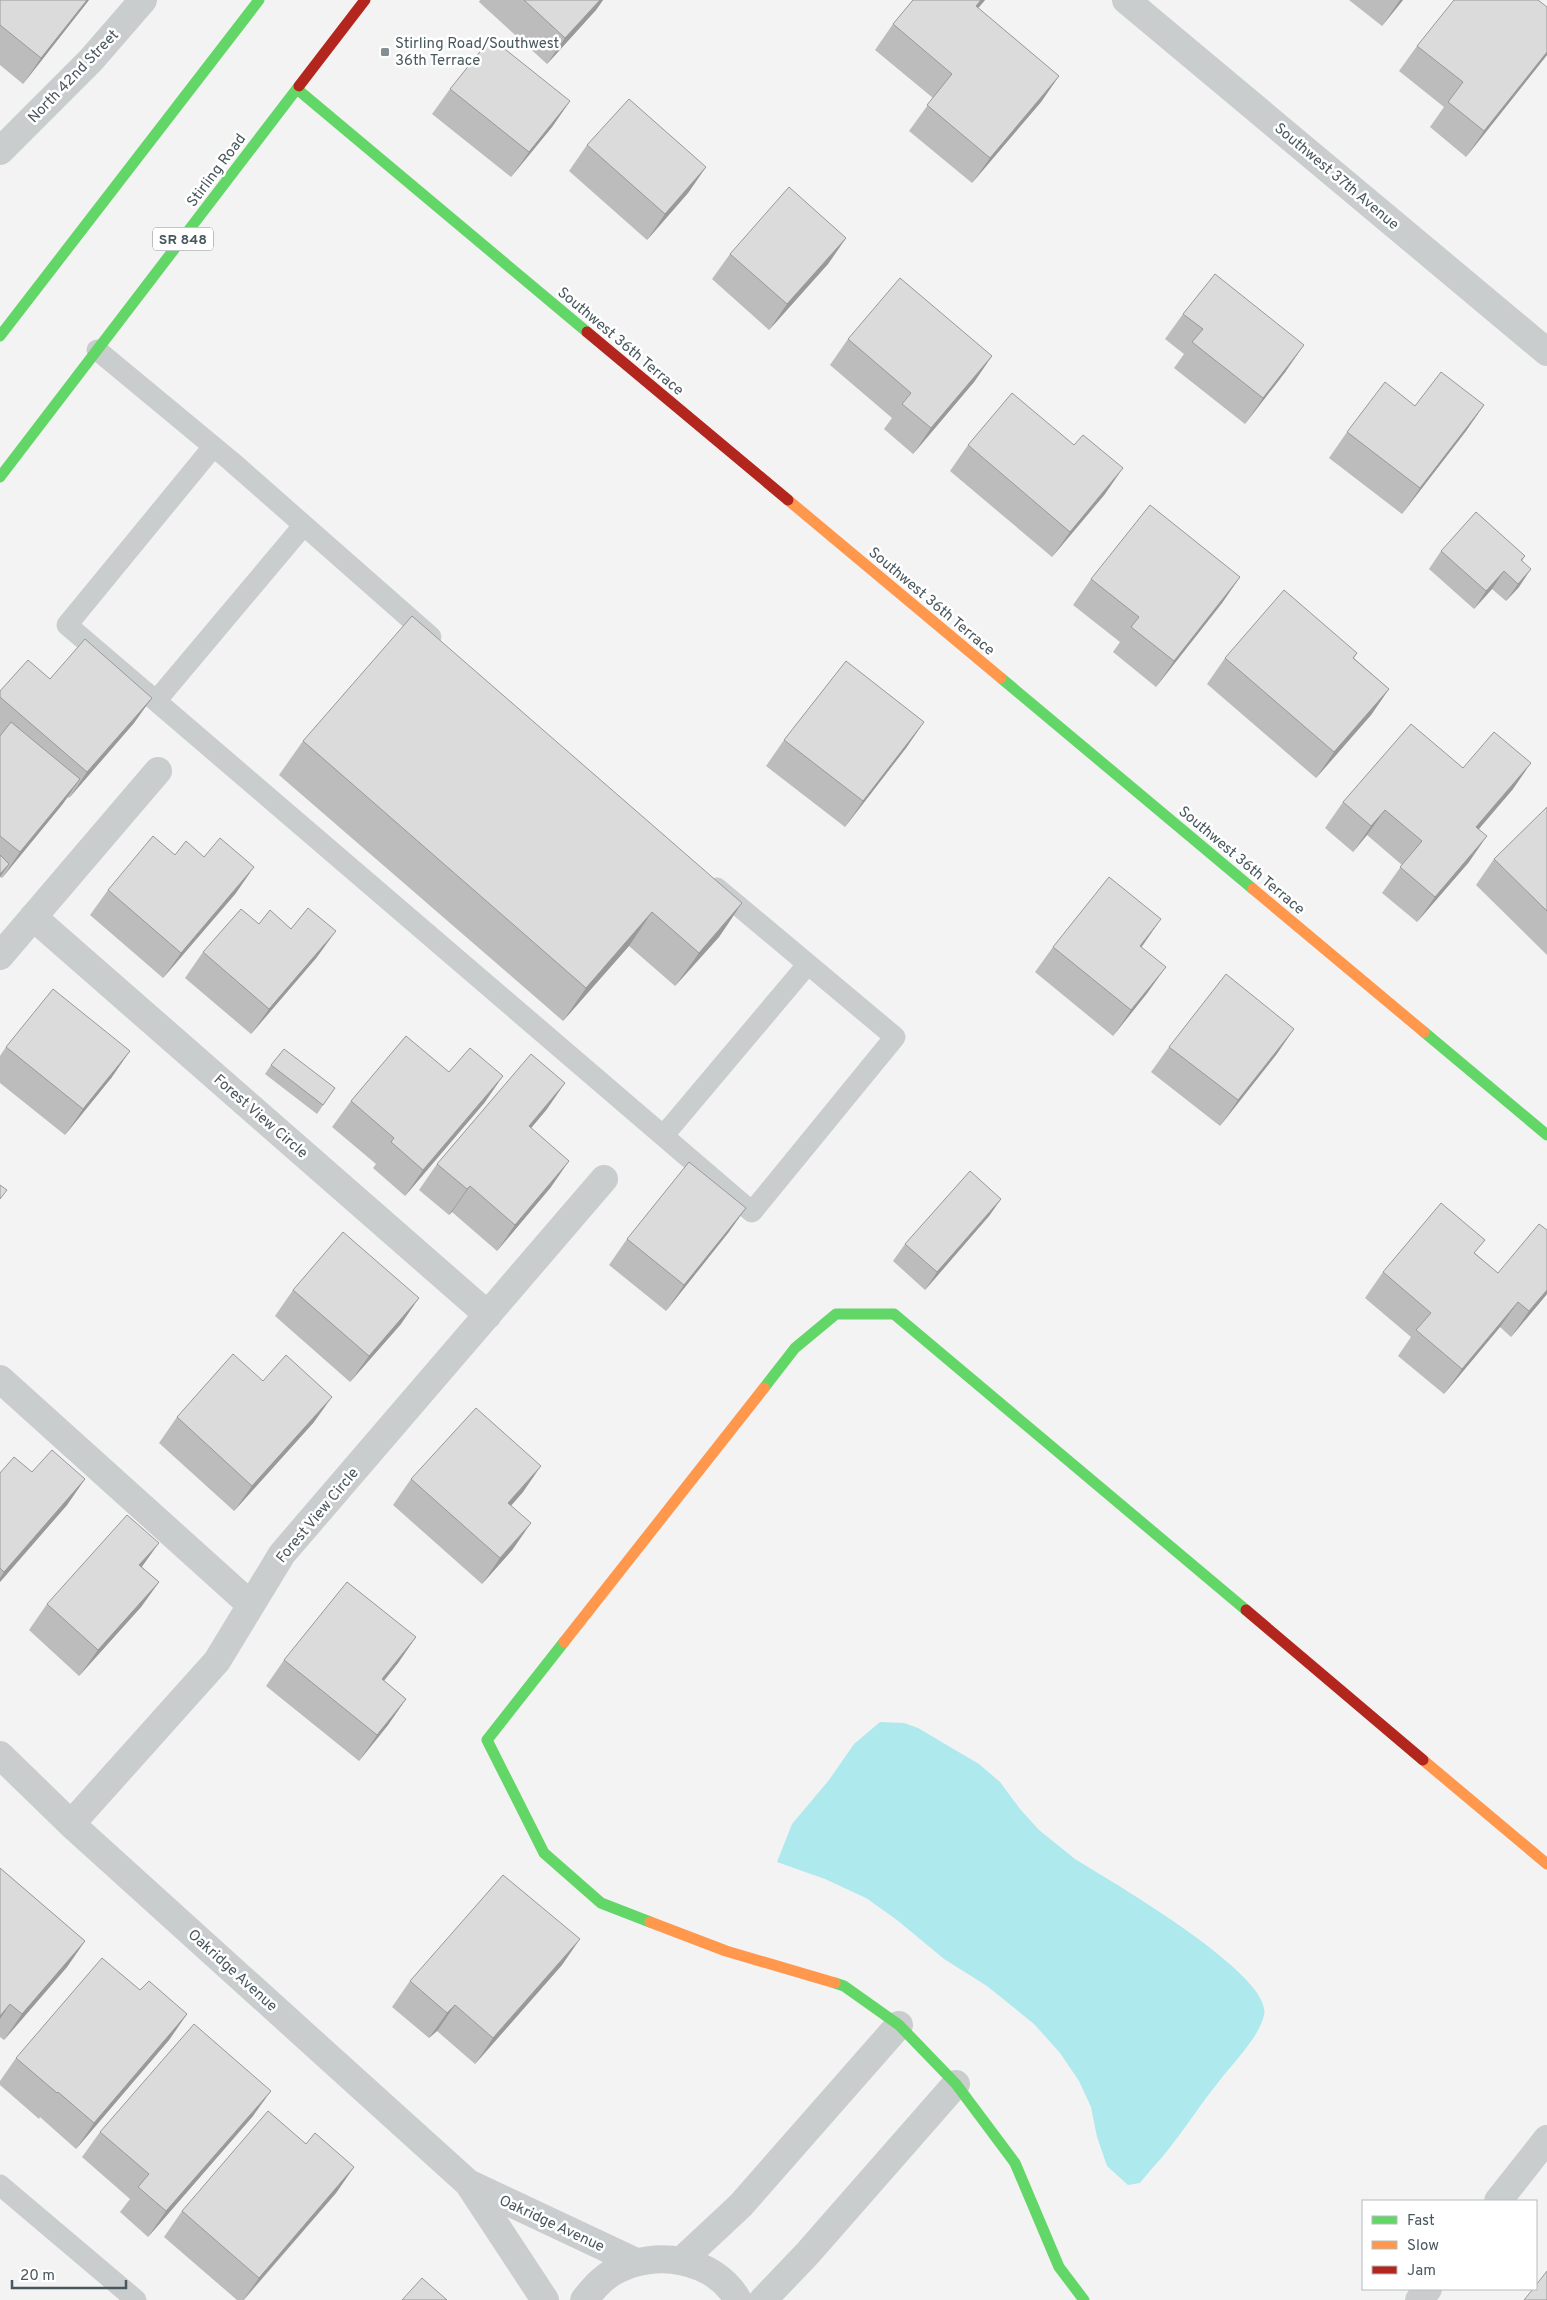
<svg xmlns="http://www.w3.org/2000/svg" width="1547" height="2300" font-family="Overpass,sans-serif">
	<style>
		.water { fill: #aee9ee }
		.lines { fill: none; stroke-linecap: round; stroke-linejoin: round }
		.lane { stroke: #cacdce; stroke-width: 21 }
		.street { stroke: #cacdce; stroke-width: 28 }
		.fast { stroke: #63d668; stroke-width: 11 }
		.slow { stroke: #ff974d; stroke-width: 11 }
		.jam { stroke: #b3261e; stroke-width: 11 }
		.wall { fill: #bcbcbd }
		.shaded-wall { fill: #99999a }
		.building { fill: #dbdbdc; stroke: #99999a }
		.poi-dot { fill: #848e93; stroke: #fff; stroke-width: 2 }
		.labels { text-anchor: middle; stroke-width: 5; stroke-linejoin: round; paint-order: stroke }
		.shield { fill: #fff; stroke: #808a8f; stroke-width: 1 }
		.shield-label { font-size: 14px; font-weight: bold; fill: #49585f }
		.poi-label { font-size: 15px; fill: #49585f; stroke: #fff; text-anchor: start }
		.street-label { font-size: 15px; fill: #49585f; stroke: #fff }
	</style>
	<rect width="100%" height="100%" fill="#f3f3f3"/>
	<!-- water -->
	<path class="water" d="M880,1722L904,1723L918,1728L979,1764L1000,1782L1020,1809L1039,1830L1075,1859C1107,1879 1274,1975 1264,2015C1259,2038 1231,2065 1217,2084C1202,2102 1189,2123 1174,2142C1164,2156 1151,2169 1140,2183L1128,2185L1107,2166L1097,2137L1091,2107L1079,2081L1060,2053L1034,2024L987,1986L944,1959L897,1920L866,1898L825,1879L777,1862L792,1824L829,1780L854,1744Z"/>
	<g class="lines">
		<!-- lane -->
		<path class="lane" d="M97,350L231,461L431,637
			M213,447L67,625L156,701L303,526
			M156,701L752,1212L895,1037L717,888
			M664,1135L808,964
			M0,2185L136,2300"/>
		<!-- street -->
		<path class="street" d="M1126,0L1547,352
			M0,151L91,60L143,0
			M33,917L488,1315
			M0,956L158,771
			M0,1379L251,1605
			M0,1755L71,1824L468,2183L545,2300
			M71,1824L217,1661L282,1554L604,1179
			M468,2183L636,2262
			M1498,2201L1547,2139
			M681,2261L741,2205L899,2025
			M584,2300C593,2289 602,2278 615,2271C655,2249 714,2258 738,2300
			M763,2300L807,2254L956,2084
			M1419,2300L1428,2289"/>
		<!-- fast -->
		<path class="fast" d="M297,89L587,332
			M0,336L259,0
			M0,477L299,86
			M1001,678L1253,889
			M1424,1032L1547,1135
			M764,1388L795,1348L836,1314H894L1246,1610
			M564,1642L487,1740L544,1853L601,1903L650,1922
			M835,1983L844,1986L899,2025L956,2084L1015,2163L1059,2267L1084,2300"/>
		<!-- slow -->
		<path class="slow" d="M788,500L1001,678
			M1253,889L1424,1032
			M564,1642L764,1388
			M1423,1760L1547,1864
			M650,1922L726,1951L835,1983"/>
		<!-- jam -->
		<path class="jam" d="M299,86L365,0
			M587,332L788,500
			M1246,1610L1423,1760"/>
	</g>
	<!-- wall -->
	<path class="wall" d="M0,0H89L23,84L0,65Z
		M480,0H603L596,10L547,64L479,2Z
		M913,0H985L978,8L1059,76L1041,102L972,183L909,131L933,98L875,50L893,24Z
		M1349,0H1403L1382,26Z
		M1547,7V55L1466,157L1430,127L1444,107L1399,71L1417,46Z
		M450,89L570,101L552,127L511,177L432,114Z
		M587,145L706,167L688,193L647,240L569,171Z
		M846,238L828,264L769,330L712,279L730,254Z
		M1183,314L1286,371L1245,424L1174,368L1184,354L1165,339Z
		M848,339L992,356L974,382L913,454L884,429L892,418L830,365Z
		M1484,405L1466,431L1402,514L1329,458L1347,432L1415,406Z
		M968,445L1105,494L1052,557L950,471Z
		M1441,551L1525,556L1522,561L1519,587L1506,601L1492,589L1474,609L1429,569Z
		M1240,577L1222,603L1156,687L1113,652L1120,642L1073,605L1091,579Z
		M1357,653L1354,658L1389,689L1371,715L1316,778L1207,684L1225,658Z
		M50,679L134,723L69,798L68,797L2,878L0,877V691Z
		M924,722L906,748L845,827L766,766L784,740Z
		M303,741L742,903L719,937L675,986L629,946L563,1021L279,775Z
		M1463,768L1513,789L1479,829L1469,862L1417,922L1382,893L1402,865L1367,835L1353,852L1325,828L1343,802Z
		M1547,807V955L1476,885L1494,859Z
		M175,855L236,893L163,978L90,915L108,890Z
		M1053,947H1142L1148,992L1113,1036L1035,972Z
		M203,952L317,957L251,1034L185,978Z
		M1294,1029L1276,1055L1220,1126L1151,1072L1169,1047Z
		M6,1047L112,1077L65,1135L0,1083V1056Z
		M271,1065L335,1088L317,1114L265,1074Z
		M351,1101L485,1102L405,1196L373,1168L376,1164L332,1127Z
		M547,1109L531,1128L551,1187L497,1251L452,1212L449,1215L419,1190L437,1164Z
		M1001,1199L989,1216L925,1290L893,1261L905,1244Z
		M746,1208L728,1233L666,1311L609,1265L627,1239Z
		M1547,1230V1294L1511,1337L1500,1327L1444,1394L1398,1356L1411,1337L1365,1298L1383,1272L1475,1253L1498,1273Z
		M293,1290L401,1324L350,1382L275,1316Z
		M263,1381L314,1422L234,1511L159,1443L177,1417Z
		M32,1472L85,1479L67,1505L0,1582V1473Z
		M411,1479L523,1492L511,1506L513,1549L482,1584L393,1505Z
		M142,1567L159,1582L141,1607L79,1676L29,1630L47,1604Z
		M416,1637L398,1663L384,1681L406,1699L388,1725L359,1761L266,1686L284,1660Z
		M0,1868L85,1941L67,1967L4,2040L0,2037Z
		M562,1965L475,2064L437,2031L429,2038L392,2007L410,1981Z
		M140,1990L187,2014L169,2040L76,2149L40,2117L39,2119L0,2085V2081L16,2058Z
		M253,2116L148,2237L120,2212L130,2199L82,2157L100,2132Z
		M306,2144L354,2167L336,2193L244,2300H237L164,2237L182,2211Z"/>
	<!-- shaded-wall -->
	<path class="shaded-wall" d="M87,0H89L23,84L41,58Z
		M600,0H603L596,10L547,64L565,38Z
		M981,0H985L958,32L976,6Z
		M1400,0H1403L1382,26Z
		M1547,52V55L1466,157L1484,131Z
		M1059,76L1041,102L972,183L990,158Z
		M570,101L552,127L511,177L529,152Z
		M706,167L688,193L647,240L665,214Z
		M846,238L828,264L769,330L787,304Z
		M1304,345L1286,371L1245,424L1263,398Z
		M992,356L974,382L913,454L931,428Z
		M1484,405L1466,431L1402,514L1420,488Z
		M1123,468L1105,494L1052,557L1070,532Z
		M1531,569L1519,587L1506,601L1518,584Z
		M1504,571L1492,589L1474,609L1486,591Z
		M1240,577L1222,603L1156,687L1174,661Z
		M1389,689L1371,715L1316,778L1334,752Z
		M152,698L134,723L69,798L87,772Z
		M924,722L906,748L845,827L863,801Z
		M1531,763L1513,789L1458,853L1476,827Z
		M80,779L62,805L2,878L20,852Z
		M1385,810L1367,835L1353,852L1371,826Z
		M1487,836L1469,862L1417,922L1435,897Z
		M9,864L0,877V874Z
		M254,867L236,893L163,978L181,953Z
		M742,903L719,937L675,986L699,953Z
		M652,912L629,946L563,1021L586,988Z
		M1161,919L1143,945L1122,971L1140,946Z
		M336,931L317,957L251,1034L269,1009Z
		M1166,967L1148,992L1113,1036L1131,1010Z
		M1294,1029L1276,1055L1220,1126L1238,1100Z
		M130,1051L112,1077L65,1135L83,1109Z
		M503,1076L485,1102L405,1196L423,1170Z
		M565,1083L547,1109L511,1152L529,1126Z
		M569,1161L551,1187L497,1251L515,1225Z
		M470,1186L452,1212L449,1215L467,1189Z
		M1001,1199L989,1216L925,1290L937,1272Z
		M746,1208L728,1233L666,1311L684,1285Z
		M1547,1290V1294L1511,1337L1529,1311Z
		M419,1298L401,1324L350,1382L369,1356Z
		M1518,1302L1500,1327L1444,1394L1462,1369Z
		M332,1397L314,1422L234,1511L252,1486Z
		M541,1466L523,1492L490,1529L508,1503Z
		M85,1479L67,1505L0,1582V1578L4,1572Z
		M531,1523L513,1549L482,1584L500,1558Z
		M159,1543L141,1568L139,1565Z
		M159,1582L141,1607L79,1676L98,1650Z
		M416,1637L398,1663L364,1705L382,1679Z
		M406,1699L388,1725L359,1761L377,1735Z
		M580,1939L562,1965L475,2064L493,2038Z
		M85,1941L67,1967L4,2040L22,2014Z
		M10,2004L0,2019V2016Z
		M455,2005L437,2031L429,2038L447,2013Z
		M187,2014L169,2040L76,2149L94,2123Z
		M271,2091L253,2116L148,2237L166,2211Z
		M354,2167L336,2193L243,2300L259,2278Z"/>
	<!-- building -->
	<path class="building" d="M0,0H87L41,58L0,25Z
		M524,0H600L565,38Z
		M913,0H981L976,6L1059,76L990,158L927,105L952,74L893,24Z
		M1454,0H1538L1547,7V52L1484,131L1448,102L1463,82L1417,46Z
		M491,38L570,101L529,152L450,89Z
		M629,99L706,167L665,214L587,145Z
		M789,187L846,238L787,304L730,254Z
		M1215,274L1304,345L1263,398L1192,342L1203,329L1183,314Z
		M900,278L992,356L931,428L902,404L911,393L848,339Z
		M1441,372L1484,405L1420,488L1347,432L1385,382L1415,406Z
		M1012,393L1074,445L1083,435L1123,468L1070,532L968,445Z
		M1150,505L1240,577L1174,661L1131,627L1139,617L1091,579Z
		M1476,512L1525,556L1521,560L1531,569L1518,584L1504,571L1486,591L1441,551Z
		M1284,590L1357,653L1353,658L1389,689L1334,752L1225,658Z
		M412,616L742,903L699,953L652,912L586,988L303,741Z
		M85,639L152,698L87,772L0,697V691L28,660L50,679Z
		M846,661L924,722L863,801L784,740Z
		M11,722L80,779L20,852L0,836V736Z
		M1411,724L1463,768L1494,732L1531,763L1476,827L1487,836L1435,897L1400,867L1422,841L1385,810L1371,826L1343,802Z
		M1547,807V911L1494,859Z
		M153,836L175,855L186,841L204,857L220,838L254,867L181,953L108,890Z
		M0,855L9,864L0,874Z
		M1109,877L1161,919L1140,946L1166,967L1131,1010L1053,947Z
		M308,908L336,931L269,1009L203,952L241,909L259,924L270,910L291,929Z
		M1226,974L1294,1029L1238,1100L1169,1047Z
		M53,989L130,1051L83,1109L6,1047Z
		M406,1036L449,1072L470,1048L503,1076L423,1170L391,1142L394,1138L351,1101Z
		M284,1049L335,1088L323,1105L271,1065Z
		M531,1054L565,1083L529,1126L569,1161L515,1225L470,1186L467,1189L437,1164Z
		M689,1162L746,1208L684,1285L627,1239Z
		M970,1171L1001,1199L937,1272L905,1244Z
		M0,1185L7,1190L0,1199Z
		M1441,1203L1485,1240L1474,1253L1498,1273L1539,1224L1547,1230V1290L1529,1311L1518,1302L1462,1369L1416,1330L1431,1313L1383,1272Z
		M343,1232L419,1298L369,1356L293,1290Z
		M233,1354L263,1381L286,1355L332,1397L252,1486L177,1417Z
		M476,1408L541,1466L508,1503L531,1523L500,1558L411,1479Z
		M52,1450L85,1479L4,1572L0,1568V1473L14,1457L32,1472Z
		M127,1515L159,1543L139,1565L159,1582L98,1650L47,1604Z
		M347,1582L416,1637L382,1679L406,1699L377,1735L284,1660Z
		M0,1868L85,1941L22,2014L10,2004L0,2016Z
		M503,1875L580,1939L493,2038L455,2005L447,2013L410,1981Z
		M102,1958L140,1990L149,1981L187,2014L94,2123L58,2092L57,2093L16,2058Z
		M194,2024L271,2091L166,2211L138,2187L149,2174L100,2132Z
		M268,2111L306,2144L315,2133L354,2167L259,2278L182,2211Z
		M1547,2271V2300H1524L1533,2289H1536V2285Z
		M422,2278L447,2300H402Z"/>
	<!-- markers -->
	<rect class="poi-dot" x="380" y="47" width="10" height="10" rx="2.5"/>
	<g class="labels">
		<!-- shield labels -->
		<rect class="shield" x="153" y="227.5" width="60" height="23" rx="4"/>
		<g class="shield-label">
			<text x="183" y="244">SR 848</text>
		</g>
		<!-- poi labels -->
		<g class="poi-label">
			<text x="395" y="48">Stirling Road/Southwest<tspan x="395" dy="17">36th Terrace</tspan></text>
		</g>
		<!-- street labels -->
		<g class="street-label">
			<text transform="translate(73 76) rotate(-46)" y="5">North 42nd Street</text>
			<text transform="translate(216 170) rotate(-53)" y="5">Stirling Road</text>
			<text transform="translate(1337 176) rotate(40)" y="5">Southwest 37th Avenue</text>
			<text transform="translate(621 341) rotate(40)" y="5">Southwest 36th Terrace</text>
			<text transform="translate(932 601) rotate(40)" y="5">Southwest 36th Terrace</text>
			<text transform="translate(1242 860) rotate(40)" y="5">Southwest 36th Terrace</text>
			<text transform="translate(261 1116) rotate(41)" y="5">Forest View Circle</text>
			<text transform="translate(317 1515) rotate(-50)" y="5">Forest View Circle</text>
			<text transform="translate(233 1970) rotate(42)" y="5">Oakridge Avenue</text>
			<text transform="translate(552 2223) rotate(25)" y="5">Oakridge Avenue</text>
		</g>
	</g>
	<!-- legend -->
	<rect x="1362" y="2200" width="175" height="90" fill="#ffffff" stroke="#b6bcbf"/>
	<rect x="1372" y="2216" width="25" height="8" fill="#63d668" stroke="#b6bcbf"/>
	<text x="1407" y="2225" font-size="15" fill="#49585f">Fast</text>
	<rect x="1372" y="2241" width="25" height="8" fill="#ff974d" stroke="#b6bcbf"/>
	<text x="1407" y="2250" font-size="15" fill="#49585f">Slow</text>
	<rect x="1372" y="2266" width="25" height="8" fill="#b3261e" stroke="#b6bcbf"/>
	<text x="1407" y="2275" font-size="15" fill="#49585f">Jam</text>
	<!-- scale -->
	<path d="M12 2280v8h114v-8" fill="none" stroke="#49585f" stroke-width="2.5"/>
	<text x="20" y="2280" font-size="15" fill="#49585f" stroke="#ffffff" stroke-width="4" paint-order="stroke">20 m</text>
</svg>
